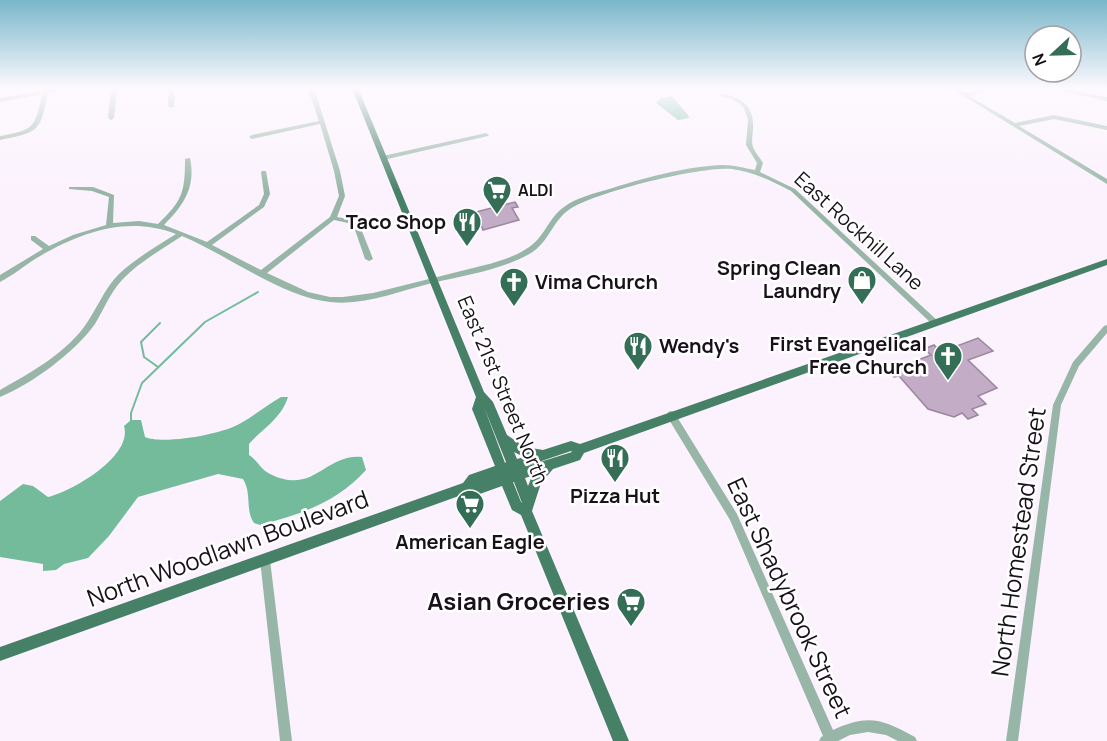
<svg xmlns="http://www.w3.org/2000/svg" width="1107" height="741" font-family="Manrope,sans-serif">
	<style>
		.water { fill: #74bb9c }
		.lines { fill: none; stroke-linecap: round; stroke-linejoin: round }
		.stream { stroke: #74bb9c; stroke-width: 2 }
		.building { fill: #c3acc6; stroke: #9b869f; stroke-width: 1.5 }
		.minor { fill: #98b6a7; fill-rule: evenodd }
		.major { fill: #468067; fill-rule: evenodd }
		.labels { text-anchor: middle; stroke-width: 5; stroke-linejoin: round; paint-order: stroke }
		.far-poi-label { font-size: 16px; font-weight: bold; fill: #19111a; stroke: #fff; text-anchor: start }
		.poi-label { font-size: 20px; font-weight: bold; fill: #19111a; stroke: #fff; text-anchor: end }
		.street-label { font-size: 20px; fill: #19111a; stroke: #fff }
		.near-street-label { font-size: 24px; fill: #19111a; stroke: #fff }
		.near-poi-label { font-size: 24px; font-weight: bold; fill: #19111a; stroke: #fff; text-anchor: end }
	</style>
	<rect width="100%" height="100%" fill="#fbf2fd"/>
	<!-- water -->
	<path class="water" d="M672,96L688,115L689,118L678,120L656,103L661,98Z
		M281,397H288C281,419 263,428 249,444V455C257,460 261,470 270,474C314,496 325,453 362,457L366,470C336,503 301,514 260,525L254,523C245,511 252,493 243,479L218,474L138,497L109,536L88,558L64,564L56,570L43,571V564L0,557V501L23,484L33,486L48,497C73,491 133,456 124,426L131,420H141L145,437C163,445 224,434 241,423C255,415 267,405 281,397Z"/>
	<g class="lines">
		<!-- stream -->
		<path class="stream" d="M158,367L144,357L141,342L160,323
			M131,422V413L142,383L205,322L258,292"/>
	</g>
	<!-- building -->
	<path class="building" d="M515,202L518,207L512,208L519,220L483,230L476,212Z
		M978,338L993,351L968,360L997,388L978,396L986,404L972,409L978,415L968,419L962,413L954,417L928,409L899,376L894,377L889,371L931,355L924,349L934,345L941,352Z"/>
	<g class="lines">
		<!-- minor -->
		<path class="minor" d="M43,88H49L48,90L69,88L48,93C40,132 39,132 0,140V136C34,130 35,128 42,94L0,102V98L43,91Z
			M111,88H117L114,118L111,120L108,118Z
			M169,88H175L174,106L171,108L168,106Z
			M308,88H314L340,171L345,196L337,217L358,221L373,259L369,261L365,259L353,224L334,220L267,273L308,292L330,297H343L373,293L485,265C503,260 525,254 538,239C547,229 552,215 564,207C576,198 592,194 606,190C641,179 686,166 723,165C734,165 744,168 755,170L757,163L746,145L748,120L744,108L739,103L731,99L720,96L719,95L722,93C742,99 754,105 753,128C753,134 751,141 753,147C755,152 760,158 763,163L760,172L795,189L939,322L938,324H932L791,191C772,181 753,172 732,169C701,166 596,192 570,209C553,220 549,242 531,253C502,270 465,275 432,283C399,291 365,306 330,302C281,297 228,255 182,236C161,250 139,262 122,280C110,293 104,309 95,324C75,352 32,384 0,397V390C30,373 63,355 84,327C97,309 104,289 119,274C136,258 157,246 176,234C126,215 79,233 35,259C24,266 12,276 0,282V275L43,249L31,240V236H35L49,246L73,235L106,225L109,197L92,191L69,189V187H93L114,195L113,223L139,221L158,224C182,201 185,193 185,159L190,158C196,187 184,205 164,225L207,242L259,205L264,194L261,172L262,171H266L270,194L264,207L212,245L261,270L330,217L339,196L334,171L320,124L252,139L249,137L252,135L319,121Z
			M951,88H957L965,93L989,88H1000L969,96L1015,123L1054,115L1107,126V130L1054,119L1019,126L1107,179V184Z
			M1048,88H1059L1107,97V101Z
			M486,133L489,135L488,136L383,160L380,158L383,156Z
			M1107,325V333L1079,366L1061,405L1018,741H1006L1053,405L1073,362L1104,326Z
			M671,411L674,412L737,514L833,730C869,714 881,719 915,737L917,741H898L886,735L868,732L850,735L838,741H819L821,737L823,736L730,520L668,418L667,415L668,412Z
			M265,555L269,556L270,560L292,741H280L260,560L261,556Z"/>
		<!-- major -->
		<path class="major" d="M352,88H358L484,392L493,402L507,435L525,447L543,450L571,441L580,444L1107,259V265L584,453L580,460L553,469L541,483L532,511L629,741H613L521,515L512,510L502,486L477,495L470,492L0,661V647L463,483L469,475L495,466L472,409L476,397ZM484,407L506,462L505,463ZM571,451L572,452L521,468ZM514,452L524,457L517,459ZM532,476L528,486L525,478ZM513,482H514L522,503L521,502Z"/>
	</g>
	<!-- sky -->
	<linearGradient id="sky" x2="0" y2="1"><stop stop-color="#79b7ca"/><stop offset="0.46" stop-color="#fdf9fe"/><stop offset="1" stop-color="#fdf9fe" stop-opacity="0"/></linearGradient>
	<rect width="1107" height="192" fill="url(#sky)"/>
	<!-- icons -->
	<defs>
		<g id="supermarket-pin" transform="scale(1.5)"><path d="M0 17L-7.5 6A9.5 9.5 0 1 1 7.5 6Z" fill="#356e57" stroke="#fff"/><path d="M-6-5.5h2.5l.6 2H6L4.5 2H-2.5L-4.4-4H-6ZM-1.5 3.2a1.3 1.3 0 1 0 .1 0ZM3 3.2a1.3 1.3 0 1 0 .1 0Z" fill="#fff"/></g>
		<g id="restaurant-pin" transform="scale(1.5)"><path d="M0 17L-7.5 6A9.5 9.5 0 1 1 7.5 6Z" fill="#356e57" stroke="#fff"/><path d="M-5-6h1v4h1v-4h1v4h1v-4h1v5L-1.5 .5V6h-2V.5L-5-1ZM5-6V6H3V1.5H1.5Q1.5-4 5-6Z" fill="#fff"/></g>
		<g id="shop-pin" transform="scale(1.5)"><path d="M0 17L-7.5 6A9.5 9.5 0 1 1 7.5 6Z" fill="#356e57" stroke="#fff"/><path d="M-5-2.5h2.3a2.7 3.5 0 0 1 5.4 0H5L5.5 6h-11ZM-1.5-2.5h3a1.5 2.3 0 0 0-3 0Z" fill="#fff"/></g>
		<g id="church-pin" transform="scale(1.5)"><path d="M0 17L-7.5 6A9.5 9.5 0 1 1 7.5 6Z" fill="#356e57" stroke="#fff"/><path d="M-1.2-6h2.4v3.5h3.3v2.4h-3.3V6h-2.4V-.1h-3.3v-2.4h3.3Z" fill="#fff"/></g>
	</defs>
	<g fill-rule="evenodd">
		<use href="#supermarket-pin" x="497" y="190"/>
		<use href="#restaurant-pin" x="467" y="222"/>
		<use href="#shop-pin" x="862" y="280"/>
		<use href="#church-pin" x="514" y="282"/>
		<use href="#restaurant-pin" x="638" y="346"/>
		<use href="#church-pin" x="948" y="356"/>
		<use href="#restaurant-pin" x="615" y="458"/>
		<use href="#supermarket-pin" x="470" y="504"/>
		<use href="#supermarket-pin" x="631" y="602"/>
	</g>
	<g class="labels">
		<!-- far-poi labels -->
		<g class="far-poi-label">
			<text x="518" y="196">ALDI</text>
		</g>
		<!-- poi labels -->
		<g class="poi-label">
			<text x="446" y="229">Taco Shop</text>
			<text x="841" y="275">Spring Clean<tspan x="841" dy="23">Laundry</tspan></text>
			<text x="535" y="289" text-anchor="start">Vima Church</text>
			<text x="927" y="351">First Evangelical<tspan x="927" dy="23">Free Church</tspan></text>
			<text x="659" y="353" text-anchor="start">Wendy's</text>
			<text x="615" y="503" text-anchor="middle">Pizza Hut</text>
			<text x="470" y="549" text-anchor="middle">American Eagle</text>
		</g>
		<!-- street labels -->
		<g class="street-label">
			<text transform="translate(859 231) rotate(42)" y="7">East Rockhill Lane</text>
			<text transform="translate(503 390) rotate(67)" y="7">East 21st Street North</text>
		</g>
		<!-- near-street labels -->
		<g class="near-street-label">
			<text transform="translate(1019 542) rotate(-82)" y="8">North Homestead Street</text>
			<text transform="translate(228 549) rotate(-20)" y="8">North Woodlawn Boulevard</text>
			<text transform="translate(789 598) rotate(65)" y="8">East Shadybrook Street</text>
		</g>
		<!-- near-poi labels -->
		<g class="near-poi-label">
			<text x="610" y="610">Asian Groceries</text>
		</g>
	</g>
	<!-- north arrow -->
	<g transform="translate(1053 54) rotate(248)"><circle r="28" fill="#ffffff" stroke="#a3a0a3" stroke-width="1.5"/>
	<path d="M0-4.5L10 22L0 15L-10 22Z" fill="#356e57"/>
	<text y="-9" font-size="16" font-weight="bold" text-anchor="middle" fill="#19111a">N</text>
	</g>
</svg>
